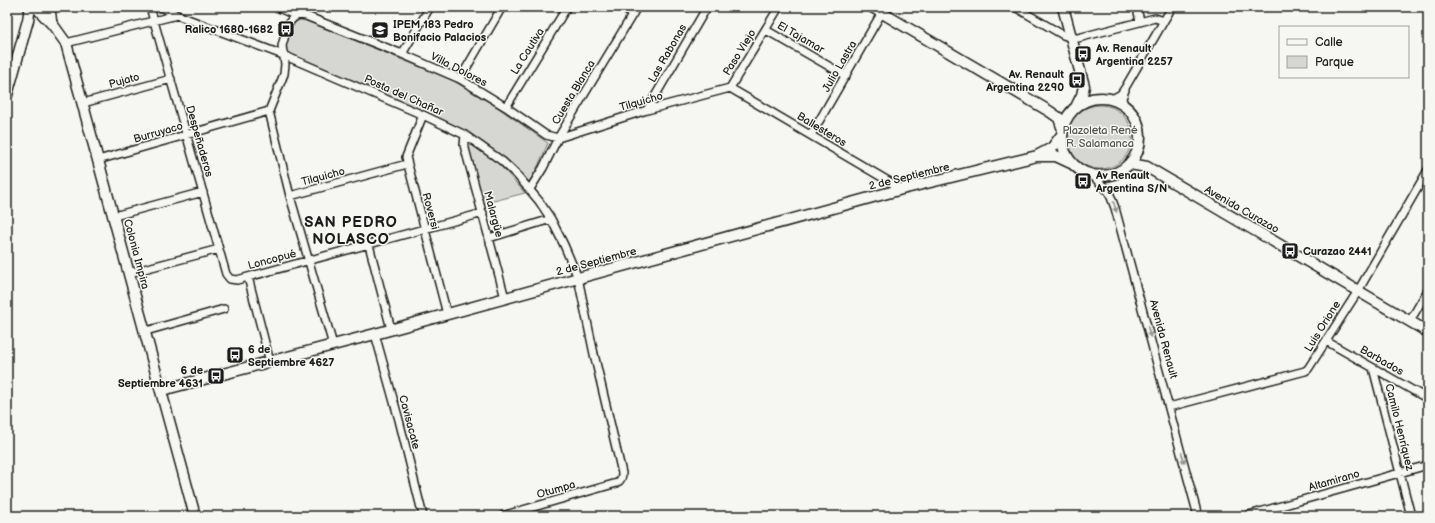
<svg xmlns="http://www.w3.org/2000/svg" width="1435" height="523" font-family="'Balsamiq Sans',sans-serif">
	<style>
		.green { fill: #d6d6d2; stroke: #797977 }
		.lines { fill: none; stroke-linecap: round; stroke-linejoin: round }
		.street-casing { stroke: #1c1c1c; stroke-width: 10 }
		.secondary-casing { stroke: #1c1c1c; stroke-width: 13 }
		.street { stroke: #f6f6f2; stroke-width: 7 }
		.secondary { stroke: #f6f6f2; stroke-width: 10 }
		.oneway { fill: #949492 }
		.labels { text-anchor: middle; stroke-width: 3; stroke-linejoin: round; paint-order: stroke }
		.poi-label { font-size: 11px; font-weight: bold; fill: #1c1c1c; stroke: #f6f6f2; text-anchor: start }
		.street-label { font-size: 11px; fill: #1c1c1c; stroke: #f6f6f2 }
		.park-label { font-size: 11px; fill: #545453; stroke: #f6f6f2 }
		.district-label { font-size: 15px; font-weight: bold; letter-spacing: 1px; fill: #1c1c1c; stroke: #f6f6f2 }
	</style>
	<rect width="100%" height="100%" fill="#f6f6f2"/>
	<filter id="ink" filterUnits="userSpaceOnUse"><feTurbulence type="fractalNoise" baseFrequency=".025" numOctaves="2"/><feDisplacementMap in="SourceGraphic" scale="8" xChannelSelector="R" yChannelSelector="G"/><feConvolveMatrix kernelMatrix="1 2 1 2 8 2 1 2 1" color-interpolation-filters="sRGB"/></filter>
	<g filter="url(#ink)">
		<!-- green -->
		<path class="green" d="M302,19L452,80L497,107L548,143L538,166L529,183L503,158L385,96L352,80L283,54L287,38L292,24Z
			M1068 137a32 32 0 1 1 64 0a32 32 0 1 1-64 0Z
			M471,145H473L499,164L525,193L482,204L468,147Z"/>
		<g class="lines">
			<!-- street casing -->
			<g class="street-casing">
				<path id="street" d="M51,7L53,25
					M150,7L226,274L230,279L237,280L483,213
					M161,7L177,15L283,55L423,115L465,135L502,161L517,175L539,201L551,219L564,245L578,278L594,354L622,473C622,478 621,480 617,483L502,516
					M277,7L290,13L306,16L402,54L460,79L506,107L546,135L558,138
					M308,7L303,12L293,18L288,24L282,46L285,64L284,74L269,111L290,196L333,345
					M620,7L633,14
					M1015,7L1063,35L1072,38H1078L1155,18L1164,21
					M1137,7L1140,22
					M766,30L846,76
					M66,43L177,15
					M402,54L430,7
					M460,79L502,7
					M730,88L902,189
					M730,88L779,7
					M1112,99L1121,94L1125,88L1172,7
					M83,103L171,79
					M1124,106L1122,98L1125,90
					M506,107L567,7
					M647,110L707,7
					M423,115L406,157L447,314
					M465,135L464,145L505,298
					M811,135L885,7
					M558,138L647,110L730,88
					M98,160L269,111
					M1093,176L1109,192L1115,208L1198,516
					M530,189L543,168L558,138L637,7
					M290,196L407,164
					M114,216L203,192
					M489,238L551,219
					M369,245L391,329
					M129,273L219,249
					M248,277L270,362
					M1410,321L1428,290
					M146,331L224,309
					M375,334L399,420L423,516
					M1326,341L1428,399
					M1373,368L1411,516
					M1169,407L1305,371L1308,369L1358,291L1428,170
					M1245,516L1428,465"/>
			</g>
			<!-- secondary casing -->
			<g class="secondary-casing">
				<path id="secondary" d="M36,7L53,25L66,43L195,516
					M872,7L1049,111L1059,118L1062,127
					M1063,7L1084,86L1082,95L1077,105
					M7,95L28,20L30,7
					M1062 137a39 39 0 1 1 78 0a39 39 0 1 1-78 0Z
					M1039,156H1056L1071,163
					M1130,164L1147,167L1428,332
					M162,390L375,334L902,189L1037,156L1052,148L1061,136"/>
			</g>
			<!-- street -->
			<use href="#street" class="street"/>
			<!-- secondary -->
			<use href="#secondary" class="secondary"/>
		</g>
		<!-- one-way arrows -->
		<defs><path id="oneway-solid" d="M-6-.8H1V-3.2L6.5 0L1 3.2V.8H-6Z"/></defs>
		<g class="oneway">
			<use href="#oneway-solid" transform="translate(1115 207) rotate(73)"/>
			<use href="#oneway-solid" transform="translate(1149 332) rotate(75)"/>
			<use href="#oneway-solid" transform="translate(1183 458) rotate(75)"/>
		</g>
	</g>
	<!-- icons -->
	<defs>
		<g id="bus-square" transform="scale(0.9)"><rect x="-9" y="-9" width="18" height="18" rx="4" fill="#1c1c1c" stroke="#f6f6f2"/><path d="M-5-6H5V4H4V6H2V4H-2V6H-4V4H-5ZM-3.5-4V0h7V-4ZM-3.5 1.2v1.5H-2V1.2ZM2 1.2v1.5H3.5V1.2Z" fill="#fff"/></g>
		<g id="school-square" transform="scale(0.9)"><rect x="-9" y="-9" width="18" height="18" rx="4" fill="#1c1c1c" stroke="#f6f6f2"/><path d="M0-5L7-2L0 1L-7-2ZM-4 1L0 2.5L4 1V4Q0 6-4 4Z" fill="#fff"/></g>
	</defs>
	<g fill-rule="evenodd">
		<use href="#bus-square" x="286" y="29"/>
		<use href="#school-square" x="380" y="30"/>
		<use href="#bus-square" x="1083" y="54"/>
		<use href="#bus-square" x="1077" y="80"/>
		<use href="#bus-square" x="1083" y="181"/>
		<use href="#bus-square" x="1290" y="251"/>
		<use href="#bus-square" x="235" y="355"/>
		<use href="#bus-square" x="216" y="376"/>
	</g>
	<g class="labels">
		<!-- poi labels -->
		<g class="poi-label">
			<text x="393" y="28">IPEM 183 Pedro<tspan x="393" dy="13">Bonifacio Palacios</tspan></text>
			<text x="273" y="33" text-anchor="end">Ralico 1680-1682</text>
			<text x="1096" y="52">Av. Renault<tspan x="1096" dy="13">Argentina 2257</tspan></text>
			<text x="1064" y="78" text-anchor="end">Av. Renault<tspan x="1064" dy="13">Argentina 2290</tspan></text>
			<text x="1096" y="179">Av Renault<tspan x="1096" dy="13">Argentina S/N</tspan></text>
			<text x="1303" y="255">Curazao 2441</text>
			<text x="248" y="353">6 de<tspan x="248" dy="13">Septiembre 4627</tspan></text>
			<text x="203" y="374" text-anchor="end">6 de<tspan x="203" dy="13">Septiembre 4631</tspan></text>
		</g>
		<!-- street labels -->
		<g class="street-label">
			<text transform="translate(801 37) rotate(30)" y="4">El Tajamar</text>
			<text transform="translate(527 51) rotate(-58)" y="4">La Cautiva</text>
			<text transform="translate(739 52) rotate(-58)" y="4">Paso Viejo</text>
			<text transform="translate(667 53) rotate(-60)" y="4">Las Rabonas</text>
			<text transform="translate(839 66) rotate(-60)" y="4">Julio Lastra</text>
			<text transform="translate(459 69) rotate(27)" y="4">Villa Dolores</text>
			<text transform="translate(124 80) rotate(-15)" y="4">Pujato</text>
			<text transform="translate(573 92) rotate(-59)" y="4">Cuesta Blanca</text>
			<text transform="translate(404 95) rotate(24)" y="4">Posta del Chañar</text>
			<text transform="translate(641 101) rotate(-16)" y="4">Tilquicho</text>
			<text transform="translate(822 129) rotate(31)" y="4">Ballesteros</text>
			<text transform="translate(158 132) rotate(-16)" y="4">Burruyaco</text>
			<text transform="translate(200 141) rotate(74)" y="4">Despeñaderos</text>
			<text transform="translate(323 176) rotate(-15)" y="4">Tilquicho</text>
			<text transform="translate(909 176) rotate(-14)" y="4">2 de Septiembre</text>
			<text transform="translate(1242 209) rotate(30)" y="4">Avenida Curazao</text>
			<text transform="translate(431 211) rotate(75)" y="4">Roversi</text>
			<text transform="translate(494 214) rotate(75)" y="4">Malargüe</text>
			<text transform="translate(137 254) rotate(75)" y="4">Colonia Impira</text>
			<text transform="translate(272 259) rotate(-15)" y="4">Loncopué</text>
			<text transform="translate(596 261) rotate(-15)" y="4">2 de Septiembre</text>
			<text transform="translate(1322 326) rotate(-58)" y="4">Luis Orione</text>
			<text transform="translate(1164 339) rotate(75)" y="4">Avenida Renault</text>
			<text transform="translate(1382 360) rotate(30)" y="4">Barbados</text>
			<text transform="translate(410 422) rotate(75)" y="4">Cavisacate</text>
			<text transform="translate(1400 427) rotate(76)" y="4">Camilo Henríquez</text>
			<text transform="translate(1334 480) rotate(-16)" y="4">Altamirano</text>
			<text transform="translate(556 489) rotate(-16)" y="4">Otumpa</text>
		</g>
		<!-- park labels -->
		<g class="park-label">
			<text x="1100" y="134">Plazoleta René<tspan x="1100" dy="13">R. Salamanca</tspan></text>
		</g>
		<!-- district labels -->
		<g class="district-label">
			<text x="351" y="227">SAN PEDRO<tspan x="351" dy="17">NOLASCO</tspan></text>
		</g>
	</g>
	<!-- margin -->
	<rect width="1435" height="523" fill="none" stroke="#f6f6f2" stroke-width="24"/>
	<rect x="12" y="12" width="1411" height="499" fill="none" stroke="#1c1c1c" stroke-width="1.5" filter="url(#ink)"/>
	<!-- legend -->
	<rect x="1279" y="26" width="130" height="52" fill="#f6f6f2" stroke="#9f9f9c"/>
	<rect x="1287" y="39" width="20" height="6" fill="#f6f6f2" stroke="#9f9f9c"/>
	<text x="1315" y="46" font-size="12" fill="#1c1c1c">Calle</text>
	<rect x="1287" y="56" width="20" height="12" fill="#d6d6d2" stroke="#9f9f9c"/>
	<text x="1315" y="66" font-size="12" fill="#1c1c1c">Parque</text>
</svg>
